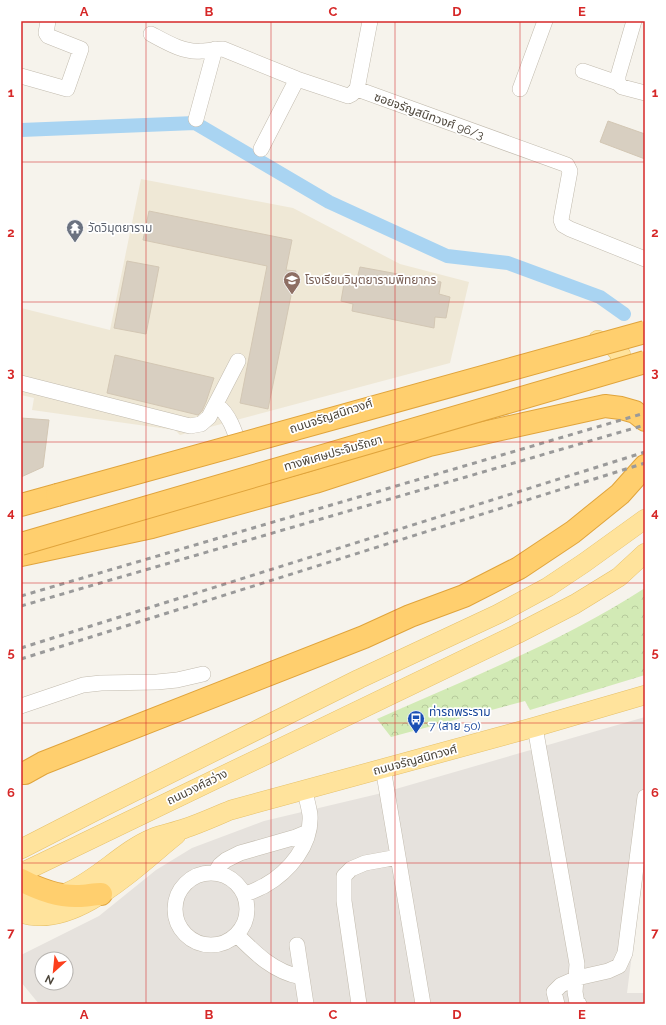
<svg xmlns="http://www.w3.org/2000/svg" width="666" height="1025" font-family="Raleway,'Noto Sans Thai',sans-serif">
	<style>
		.industrial { fill: #e6e2dd; fill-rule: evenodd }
		.education { fill: #efe8d6 }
		.forest { fill: url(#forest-crowns) }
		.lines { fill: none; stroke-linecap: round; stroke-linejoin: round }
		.canal { stroke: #a9d4f2; stroke-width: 14 }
		.building { fill: #d8cfc1; stroke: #d3c7b4 }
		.minor-casing { stroke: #c2bbae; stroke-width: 16 }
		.major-casing { stroke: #e6c16a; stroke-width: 20 }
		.highway-casing { stroke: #e0a43c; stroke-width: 24 }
		.minor { stroke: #fff; stroke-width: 15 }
		.major { stroke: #ffe39c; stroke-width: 19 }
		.highway { stroke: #ffcf6e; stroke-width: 22 }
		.rail { stroke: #9a9a9a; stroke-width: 3; stroke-dasharray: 5 5; stroke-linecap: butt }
		.highway-bridge-casing { stroke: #e0a43c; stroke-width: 24; stroke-linecap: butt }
		.highway-bridge { stroke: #ffcf6e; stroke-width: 22 }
		.grid { fill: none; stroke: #d62828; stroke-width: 1; stroke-opacity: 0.55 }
		.labels { text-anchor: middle; stroke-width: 3.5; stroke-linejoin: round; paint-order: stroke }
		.street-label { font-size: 12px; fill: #4b4439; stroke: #fff }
		.worship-label { font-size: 12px; fill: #5b616d; stroke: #fff; text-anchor: start }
		.education-label { font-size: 12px; fill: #785e54; stroke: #fff; text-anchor: start }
		.transit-label { font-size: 12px; fill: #164399; stroke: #fff; text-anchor: start }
		.neatline { fill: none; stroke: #d62828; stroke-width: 1.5 }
		.grid-label { font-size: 13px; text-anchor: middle; font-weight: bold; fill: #d62828 }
	</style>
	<defs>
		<pattern id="forest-crowns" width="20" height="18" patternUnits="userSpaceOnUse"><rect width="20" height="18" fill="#d2eab5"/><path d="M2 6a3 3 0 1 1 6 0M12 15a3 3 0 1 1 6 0" fill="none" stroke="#b6ca9c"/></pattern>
	</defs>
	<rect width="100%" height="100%" fill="#f6f3ec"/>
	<!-- industrial -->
	<path class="industrial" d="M645,717V852L627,993H645V1004H39L21,982V955L99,916L156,870L192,848L264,821L382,793ZM42,959H66V983H42Z"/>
	<!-- education -->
	<path class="education" d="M141,179L293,208L400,264L469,282L450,363L180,435L175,430L32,410L34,398L21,395V308L110,330Z"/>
	<!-- forest -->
	<path class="forest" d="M645,588V675L530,710L525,701L391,737L377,719C467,679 562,642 645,588Z"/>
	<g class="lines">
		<!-- canal -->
		<path class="canal" d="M21,130L195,123L329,202L447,256L508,263L600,297L624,314"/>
	</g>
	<!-- building -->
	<path class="building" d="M608,121L645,134V159L600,142Z
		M149,211L292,240L286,270L296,271L268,409L240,403L267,266L143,240Z
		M127,261L159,267L146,334L114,328Z
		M360,267L441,282L439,294L450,297L446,318L435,317L434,328L352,311L353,304L341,301L345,278L357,279Z
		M115,355L214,378L206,402L202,411L198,415L107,393Z
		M21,418L49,420L43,467L21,477Z"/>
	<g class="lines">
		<!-- minor casing -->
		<g class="minor-casing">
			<path id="minor" d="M151,34C166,42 184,53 201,51C209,51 216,49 223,49L297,79L348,96L352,94L357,89L370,21
				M583,71L618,83L622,87L645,93
				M21,76L67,89L81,49L48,36L46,33L48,21
				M618,83V76L634,21
				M357,89L567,165L570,171L561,220L563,225L570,229L645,259
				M520,89L545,21
				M196,119L215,49
				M261,149L297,79
				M21,383L190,426L201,424L209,417L238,361
				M216,404C230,415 235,432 240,448
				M21,706L83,685L101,683L157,682L177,680L203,674
				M535,727L577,964L575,992L577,1003L579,1004
				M383,768L423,1004
				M175 909a36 36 0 1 1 72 0a36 36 0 1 1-72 0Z
				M215,873L220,865L226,860L240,853L296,837L308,832
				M244,894C251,893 257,889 264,886C289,872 312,845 310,815C309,807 306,798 305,790
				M237,935C256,954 274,972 301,977
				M297,945L306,1004
				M359,1004L344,901V876L351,869L365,863L398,857
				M557,1004L554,992L561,985L577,978L608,971L619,966L625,953L645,797"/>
		</g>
		<!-- major casing -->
		<g class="major-casing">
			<path id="major" d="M598,340L613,346L621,355C620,367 614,369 604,375
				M21,849L103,807L359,679L498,614L548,587L584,563L645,519
				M21,873L517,634L575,604L619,577L645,553
				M21,894C73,913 110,855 153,838C164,834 175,832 186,828C201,823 216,816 231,810L535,727L645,695
				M21,913C74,931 137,866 176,835"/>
		</g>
		<!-- highway casing -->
		<g class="highway-casing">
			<path id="highway" d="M21,505L57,495
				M21,555L152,527L315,482L429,445L605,406L621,408L635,412L645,420
				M21,773H25L43,763L364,637L410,616L464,596L519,568L573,532L620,494L645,466
				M21,880C38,889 59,897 79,896C86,896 94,894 101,894"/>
		</g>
		<!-- minor -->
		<use href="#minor" class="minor"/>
		<!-- major -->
		<use href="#major" class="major"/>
		<!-- highway -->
		<use href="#highway" class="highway"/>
		<!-- rail -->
		<path class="rail" d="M21,596L645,413
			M21,606L645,425
			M21,648L645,452
			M21,659L645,463"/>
		<!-- highway-bridge casing -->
		<g class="highway-bridge-casing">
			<path id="highway-bridge" d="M57,495L645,332
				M21,544L645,362"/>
		</g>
		<!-- highway-bridge -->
		<use href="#highway-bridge" class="highway-bridge"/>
	</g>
	<!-- grid -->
	<path class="grid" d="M146,21V1004M271,21V1004M395,21V1004M520,21V1004M21,162H645M21,302H645M21,442H645M21,583H645M21,723H645M21,863H645"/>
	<!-- icons -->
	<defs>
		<g id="temple-pin" transform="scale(0.9)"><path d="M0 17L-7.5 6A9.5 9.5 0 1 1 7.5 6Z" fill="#6b7280" stroke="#fff"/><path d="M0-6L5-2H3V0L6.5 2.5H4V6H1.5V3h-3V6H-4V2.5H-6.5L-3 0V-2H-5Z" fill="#fff"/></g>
		<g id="school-pin" transform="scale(0.9)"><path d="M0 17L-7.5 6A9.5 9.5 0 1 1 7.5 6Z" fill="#8d6e63" stroke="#fff"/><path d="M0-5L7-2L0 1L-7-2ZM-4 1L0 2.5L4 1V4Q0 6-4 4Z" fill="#fff"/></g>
		<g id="bus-pin" transform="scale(0.9)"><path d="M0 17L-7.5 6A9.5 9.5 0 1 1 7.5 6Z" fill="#1a4fb4" stroke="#fff"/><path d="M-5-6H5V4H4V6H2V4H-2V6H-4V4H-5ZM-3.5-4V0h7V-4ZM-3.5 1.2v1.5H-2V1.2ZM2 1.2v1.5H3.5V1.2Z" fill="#fff"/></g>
	</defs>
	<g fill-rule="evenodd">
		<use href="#temple-pin" x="75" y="228"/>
		<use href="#school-pin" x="292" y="280"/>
		<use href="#bus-pin" x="416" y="719"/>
	</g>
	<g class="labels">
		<!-- street labels -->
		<g class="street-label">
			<text transform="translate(429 116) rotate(20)" y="4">ซอยจรัญสนิทวงศ์ 96/3</text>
			<text transform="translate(331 416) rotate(-18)" y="4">ถนนจรัญสนิทวงศ์</text>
			<text transform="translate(333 453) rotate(-16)" y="4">ทางพิเศษประจิมรัถยา</text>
			<text transform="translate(415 760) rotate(-15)" y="4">ถนนจรัญสนิทวงศ์</text>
			<text transform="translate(197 787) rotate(-26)" y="4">ถนนวงศ์สว่าง</text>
		</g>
		<!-- worship labels -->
		<g class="worship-label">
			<text x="88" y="232">วัดวิมุตยาราม</text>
		</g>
		<!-- education labels -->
		<g class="education-label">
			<text x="305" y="284">โรงเรียนวิมุตยารามพิทยากร</text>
		</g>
		<!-- transit labels -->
		<g class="transit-label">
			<text x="429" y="716">ท่ารถพระราม<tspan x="429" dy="14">7 (สาย 50)</tspan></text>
		</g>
	</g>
	<!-- border -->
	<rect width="666" height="1025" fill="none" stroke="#ffffff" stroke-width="44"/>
	<!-- north arrow -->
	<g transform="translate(54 971) rotate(207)"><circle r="19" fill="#ffffff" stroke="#b7b4b0"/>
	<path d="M0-3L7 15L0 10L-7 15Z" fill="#fc3f1d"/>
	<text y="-6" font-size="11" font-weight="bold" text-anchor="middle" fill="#4b4439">N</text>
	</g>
	<rect x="22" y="22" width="622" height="981" class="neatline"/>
	<g class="grid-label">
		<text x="84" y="16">A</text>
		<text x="209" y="16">B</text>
		<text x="333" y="16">C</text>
		<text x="457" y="16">D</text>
		<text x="582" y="16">E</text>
		<text x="11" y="97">1</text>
		<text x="655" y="97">1</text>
		<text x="11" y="237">2</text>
		<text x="655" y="237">2</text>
		<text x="11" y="377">3</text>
		<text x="655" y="377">3</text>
		<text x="11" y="517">4</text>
		<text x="655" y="517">4</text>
		<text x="11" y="657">5</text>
		<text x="655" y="657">5</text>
		<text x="11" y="797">6</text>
		<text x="655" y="797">6</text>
		<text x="11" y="937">7</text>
		<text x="655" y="937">7</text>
		<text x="84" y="1019">A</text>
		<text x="209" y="1019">B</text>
		<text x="333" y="1019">C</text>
		<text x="457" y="1019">D</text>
		<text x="582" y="1019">E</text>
	</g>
</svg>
